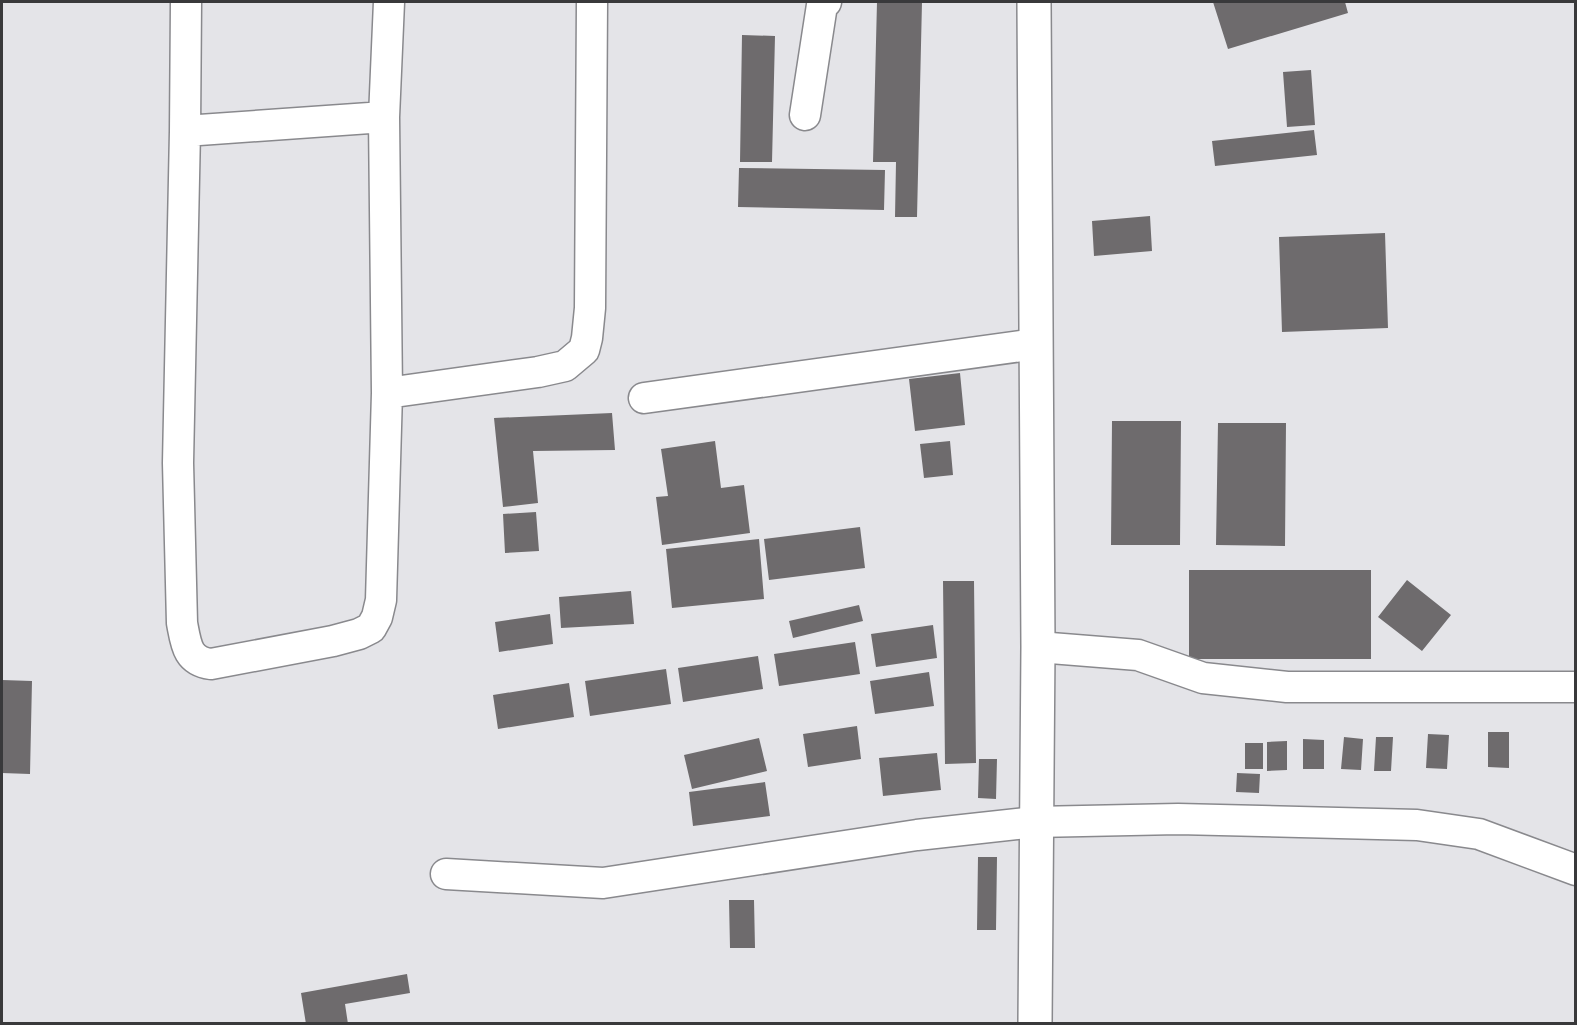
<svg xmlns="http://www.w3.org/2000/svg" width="1577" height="1025" font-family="Arial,sans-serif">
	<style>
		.building { fill: #6e6b6d }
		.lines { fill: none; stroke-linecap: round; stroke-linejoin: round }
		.minor-casing { stroke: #89898d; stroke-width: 33 }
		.major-casing { stroke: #89898d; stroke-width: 36 }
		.minor { stroke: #fff; stroke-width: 30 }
		.major { stroke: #fff; stroke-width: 33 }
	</style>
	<rect width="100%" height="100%" fill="#e4e4e8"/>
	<!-- building -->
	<path class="building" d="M877,2H922L917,217H895L896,162H873Z
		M1213,2H1345L1348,13L1228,49Z
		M742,35L775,36L772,162H740Z
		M1311,70L1315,125L1287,127L1283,72Z
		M1314,130L1317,155L1215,166L1212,141Z
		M739,168L885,170L884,210L738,207Z
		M1150,216L1152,251L1094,256L1092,221Z
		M1385,233L1388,328L1282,332L1279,237Z
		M960,373L965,425L915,431L909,379Z
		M612,413L615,450L533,451L538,503L503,507L494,418Z
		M1112,421H1181L1180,545H1111Z
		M1218,423H1286L1285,546L1216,545Z
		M715,441L721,488L744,485L750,533L662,545L656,497L668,496L661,449Z
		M950,441L953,475L924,478L920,444Z
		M536,512L539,551L505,553L503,514Z
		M860,527L865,568L769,580L764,539Z
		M759,539L764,599L672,608L666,549Z
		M1189,570H1371V659H1189Z
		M1407,580L1451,615L1422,651L1378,617Z
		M943,581H974L976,763L945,764Z
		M631,591L634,624L561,628L559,597Z
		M859,605L863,621L793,638L789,621Z
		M550,614L553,644L499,652L495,622Z
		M933,625L937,658L876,667L871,634Z
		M855,642L860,674L779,686L774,654Z
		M758,656L763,689L683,702L678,668Z
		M666,669L671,704L590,716L585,681Z
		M929,672L934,706L875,714L870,681Z
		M2,680L32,681L30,774L2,773Z
		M569,683L574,717L498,729L493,695Z
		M857,726L861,759L808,767L803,734Z
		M1488,732H1509V768L1488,767Z
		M1428,734L1449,735L1447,769L1426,768Z
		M1344,737L1363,739L1361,770L1341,769Z
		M1376,737H1393L1391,771H1374Z
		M759,738L767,771L692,789L684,755Z
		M1303,739L1324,740V769H1303Z
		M1287,741V770L1267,771V742Z
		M1245,743H1263V769H1245Z
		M937,753L941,790L883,796L879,758Z
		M979,759H997L996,799L978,798Z
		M1237,773L1260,774L1259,793L1236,792Z
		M765,782L770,816L693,826L689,792Z
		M978,857H997L996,930H977Z
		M729,900H754L755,948H730Z
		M407,974L410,993L345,1004L348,1024H306L301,993Z"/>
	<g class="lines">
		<!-- minor casing -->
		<g class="minor-casing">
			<path id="minor" d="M186,2L185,131L178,463L182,623C186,644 187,661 211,664L333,641L359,634L371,628L377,617L381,600L387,393L384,117L389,2
				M805,115L822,5L826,2
				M185,131L384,117
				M387,393L538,372L565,366L584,350L587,338L590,308L592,2
				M644,398L1036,344
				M1038,647L1138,655L1203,678L1287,687H1576
				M446,874L603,883L917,835L1035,822L1178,819L1417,825L1479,834L1576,870"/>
		</g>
		<!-- major casing -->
		<g class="major-casing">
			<path id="major" d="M1034,2L1038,647L1035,1024"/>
		</g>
		<!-- minor -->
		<use href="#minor" class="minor"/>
		<!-- major -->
		<use href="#major" class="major"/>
	</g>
	<!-- border -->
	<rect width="1577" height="1025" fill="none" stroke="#39393b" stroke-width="6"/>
</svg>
